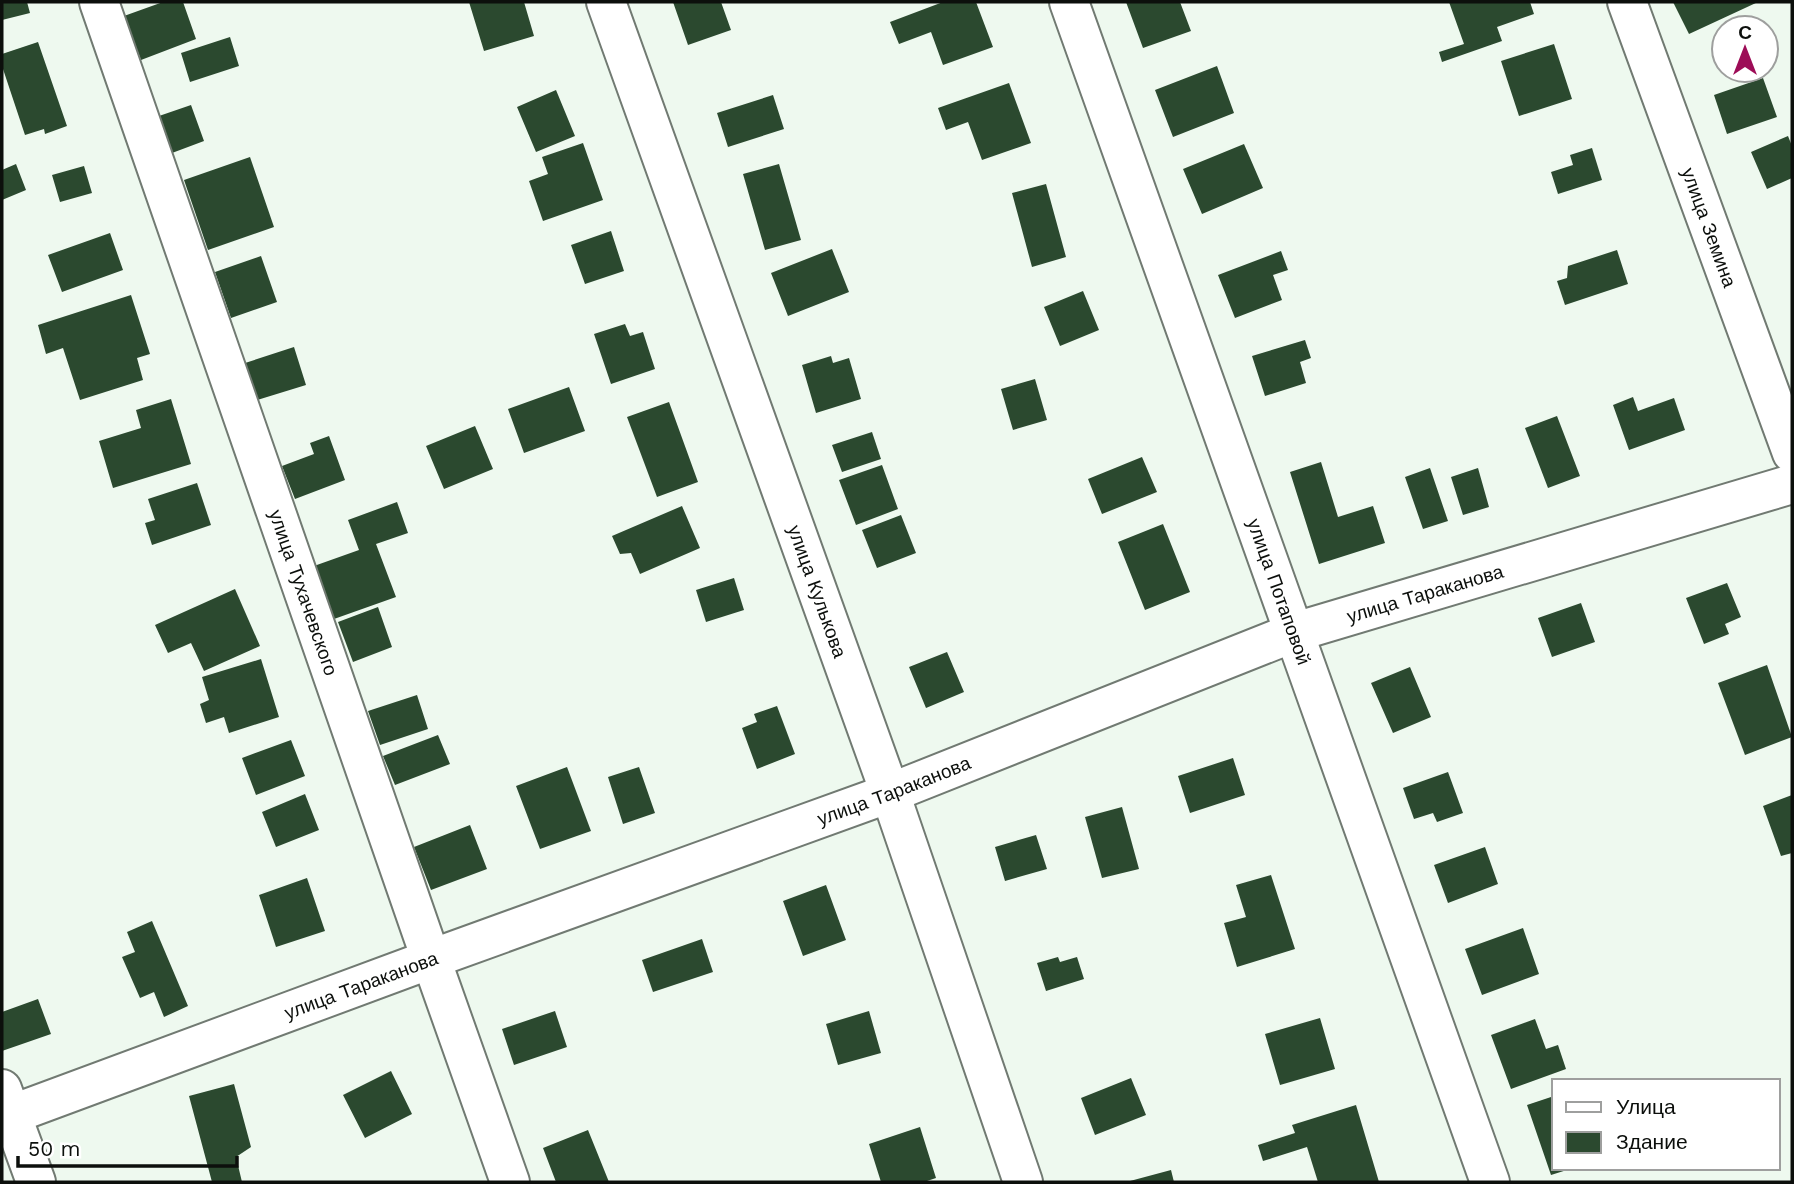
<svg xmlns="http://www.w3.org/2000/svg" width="1794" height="1184" font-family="'Work Sans',sans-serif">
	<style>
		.building { fill: #2b492f }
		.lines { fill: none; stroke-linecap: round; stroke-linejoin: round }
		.minor-casing { stroke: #717a72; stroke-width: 42 }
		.minor { stroke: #fff; stroke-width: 38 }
		.labels { text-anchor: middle; stroke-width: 7; stroke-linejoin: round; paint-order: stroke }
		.street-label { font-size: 19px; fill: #0c0f0c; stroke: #fff }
	</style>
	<rect width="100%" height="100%" fill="#eef9ef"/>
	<!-- building -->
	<path class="building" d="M2,2H27L30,13L2,20Z
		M163,2H183L196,39L141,60L124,16Z
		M469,2H524L534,36L484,51Z
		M673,2H721L731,30L688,45Z
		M943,2H976L993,47L943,65L931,32L899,44L890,22Z
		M1126,2H1180L1191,31L1143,48Z
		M1449,2H1530L1534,14L1497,27L1502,41L1442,62L1439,52L1464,44Z
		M1673,2H1758L1689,34Z
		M230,37L239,66L190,82L181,53Z
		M38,42L67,126L45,134L44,129L25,135L2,66V54Z
		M1554,44L1572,99L1519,116L1501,61Z
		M1217,66L1234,113L1173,137L1155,90Z
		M1763,78L1777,117L1727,134L1714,95Z
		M1009,83L1031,143L982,160L968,122L946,130L938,108Z
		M556,90L575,136L536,152L517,107Z
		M773,95L784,129L728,147L717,113Z
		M191,105L204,141L172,153L159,116Z
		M1788,136L1792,146V178L1767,189L1751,152Z
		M583,143L603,200L543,221L529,181L548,174L542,157Z
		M1244,144L1263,188L1202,214L1183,169Z
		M1592,148L1602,180L1558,194L1551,172L1573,165L1570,155Z
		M250,157L274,227L208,250L184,180Z
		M16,164L26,190L2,200V170Z
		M779,164L801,240L765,250L743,174Z
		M84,166L92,193L60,202L52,175Z
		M1046,184L1066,257L1032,267L1012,193Z
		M611,231L624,271L585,284L571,245Z
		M110,233L123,270L62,292L48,255Z
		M832,249L849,292L788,316L771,273Z
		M1617,250L1628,284L1565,305L1557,281L1567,278L1568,266Z
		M1281,251L1288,270L1273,275L1282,300L1235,318L1218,275Z
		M261,256L277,302L231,318L215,272Z
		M1083,291L1099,330L1060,346L1044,307Z
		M131,295L150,354L137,358L143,380L80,400L63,348L46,354L38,325Z
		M625,324L630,336L643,332L655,369L611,384L594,334Z
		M1305,340L1311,358L1300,362L1306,383L1265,396L1252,356Z
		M294,347L306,385L254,401L242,364Z
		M831,356L833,363L849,358L861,399L816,413L802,365Z
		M1035,379L1047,420L1013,430L1001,389Z
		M569,387L585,431L524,453L508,409Z
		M1633,397L1638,411L1674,398L1685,430L1629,450L1613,405Z
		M171,399L191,464L113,488L99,441L141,428L136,410Z
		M669,402L698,482L657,497L627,417Z
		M1557,416L1580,476L1548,488L1525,428Z
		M475,426L493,469L444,489L426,446Z
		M872,432L881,459L842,472L832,445Z
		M329,436L345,480L295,499L282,466L314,454L310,443Z
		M1142,457L1157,492L1102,514L1088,479Z
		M1321,462L1338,517L1373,506L1385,543L1319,564L1290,472Z
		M882,465L898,509L856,525L839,480Z
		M1430,468L1448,521L1423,529L1405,477Z
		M1478,468L1489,507L1463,515L1451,477Z
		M197,483L211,525L152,545L145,523L155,520L148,499Z
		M397,502L408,533L376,544L396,597L334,619L314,566L359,550L348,520Z
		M682,506L700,548L640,574L631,553L620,554L612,536Z
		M901,515L916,553L877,568L862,530Z
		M1163,524L1190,592L1145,610L1118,542Z
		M734,578L744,610L706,622L696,590Z
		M1727,583L1741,617L1725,624L1729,634L1704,644L1686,598Z
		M235,589L260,646L204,671L191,643L168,653L155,625Z
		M1581,603L1595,642L1552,657L1538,618Z
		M378,607L392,647L353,662L338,622Z
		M947,652L964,692L926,708L909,667Z
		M261,659L279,717L229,733L224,717L206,723L200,704L209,700L202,677Z
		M1767,665L1792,737L1745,755L1718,683Z
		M1410,667L1431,717L1393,733L1371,683Z
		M417,695L428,729L380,745L368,711Z
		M777,706L795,754L757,769L742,728L757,722L754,714Z
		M438,735L450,764L395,785L383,756Z
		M291,740L305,776L256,795L242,758Z
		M1233,758L1245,795L1190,813L1178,776Z
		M567,767L591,831L540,849L516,786Z
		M639,767L655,813L623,824L608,777Z
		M1448,772L1463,813L1437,822L1433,813L1414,819L1403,788Z
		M305,794L319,830L276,847L262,812Z
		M1792,795V853L1781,856L1763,806Z
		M1122,807L1139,869L1102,878L1085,817Z
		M470,825L487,869L431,890L414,847Z
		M1036,835L1047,869L1005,881L995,847Z
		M1485,847L1498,884L1448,903L1434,865Z
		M1271,875L1295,949L1237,967L1224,923L1246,917L1236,885Z
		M307,878L325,931L276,947L259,895Z
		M826,885L846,940L803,956L783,901Z
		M152,921L188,1006L164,1017L154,992L140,998L122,957L135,952L127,932Z
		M1523,928L1539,974L1482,995L1465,949Z
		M702,939L713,972L653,992L642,960Z
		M1058,957L1060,962L1077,957L1084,979L1046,991L1037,963Z
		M38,999L51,1034L2,1051V1012Z
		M555,1011L567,1047L514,1065L502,1029Z
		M869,1011L881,1053L838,1065L826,1024Z
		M1320,1018L1335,1069L1280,1085L1265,1034Z
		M1535,1019L1546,1049L1558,1045L1566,1069L1511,1089L1491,1035Z
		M391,1071L412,1114L365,1138L343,1095Z
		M1131,1078L1146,1115L1095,1135L1081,1098Z
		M234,1084L251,1147L236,1157L242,1182H212L189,1096Z
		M1554,1096V1168L1570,1169L1551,1175L1527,1105Z
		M1356,1105L1379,1182H1318L1307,1147L1263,1161L1258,1145L1295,1133L1292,1125Z
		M920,1127L936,1178L924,1182H881L869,1144Z
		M588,1130L609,1182H556L543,1148Z
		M1171,1170L1174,1182H1130V1181Z"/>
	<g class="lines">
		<!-- minor casing -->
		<g class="minor-casing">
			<g id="minor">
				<path id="s1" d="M99,2L431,959L510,1182"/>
				<path id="s2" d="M606,2L890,793L1023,1182"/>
				<path id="s3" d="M1069,2L1490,1182"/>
				<path id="s4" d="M1627,2L1792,453"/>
				<path d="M2,1089L36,1182"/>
				<path id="s5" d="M2,1118L431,959L890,793L1295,632L1792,484"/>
			</g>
		</g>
		<!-- minor -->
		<use href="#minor" class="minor"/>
	</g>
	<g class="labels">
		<!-- street labels -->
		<g class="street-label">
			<text dy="7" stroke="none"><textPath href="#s4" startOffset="240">улица Земина</textPath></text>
			<text dy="7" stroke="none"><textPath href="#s2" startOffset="626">улица Кулькова</textPath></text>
			<text dy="7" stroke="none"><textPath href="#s1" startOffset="625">улица Тухачевского</textPath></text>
			<text dy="7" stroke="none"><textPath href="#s3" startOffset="626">улица Потаповой</textPath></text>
			<text dy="7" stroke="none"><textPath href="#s5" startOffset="1517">улица Тараканова</textPath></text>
			<text dy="7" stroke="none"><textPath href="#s5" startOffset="950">улица Тараканова</textPath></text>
			<text dy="7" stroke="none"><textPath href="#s5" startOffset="383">улица Тараканова</textPath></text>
		</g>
	</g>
	<!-- border -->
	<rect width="1794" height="1184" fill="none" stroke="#0c0f0c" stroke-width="7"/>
	<!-- legend -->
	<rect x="1552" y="1079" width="228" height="91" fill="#ffffff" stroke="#9e9f9e" stroke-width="2"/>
	<rect x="1566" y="1102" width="35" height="10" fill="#ffffff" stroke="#9e9f9e" stroke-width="2"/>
	<text x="1616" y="1114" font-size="21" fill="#0c0f0c">Улица</text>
	<rect x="1566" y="1132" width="35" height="21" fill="#2b492f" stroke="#9e9f9e" stroke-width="2"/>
	<text x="1616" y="1149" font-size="21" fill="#0c0f0c">Здание</text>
	<!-- north arrow -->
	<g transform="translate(1745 49)"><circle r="33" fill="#ffffff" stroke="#9e9f9e" stroke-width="2"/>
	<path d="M0-5L12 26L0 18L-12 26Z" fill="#9d0c57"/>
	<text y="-10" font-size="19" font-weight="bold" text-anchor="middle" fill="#0c0f0c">С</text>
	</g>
	<!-- scale -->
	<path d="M18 1156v10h219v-10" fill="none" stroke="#0c0f0c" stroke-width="3.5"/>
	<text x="28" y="1156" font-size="21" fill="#0c0f0c" stroke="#ffffff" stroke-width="5" paint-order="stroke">50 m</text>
</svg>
